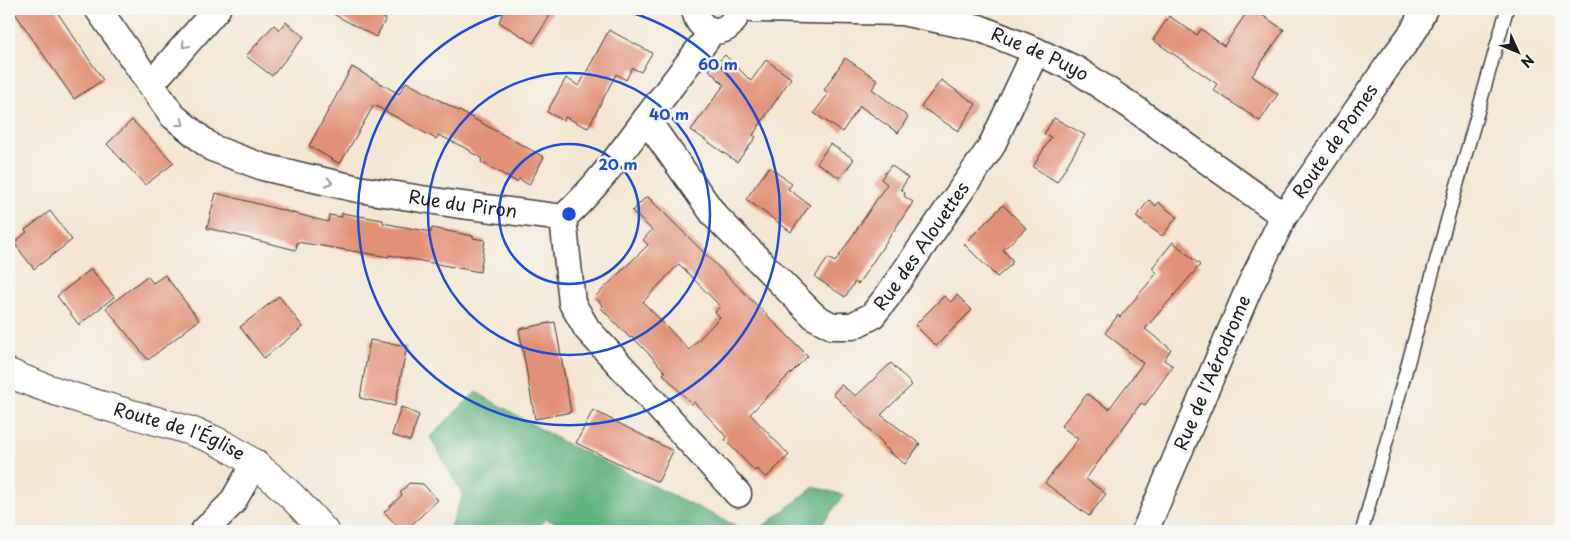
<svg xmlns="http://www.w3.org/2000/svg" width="1570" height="540" font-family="'Playpen Sans',sans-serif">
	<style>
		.forest { fill: #61b27e; stroke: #3e674d }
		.building { fill: #e19174; fill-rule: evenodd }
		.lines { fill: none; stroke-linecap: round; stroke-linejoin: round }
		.lane-casing { stroke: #3c3a37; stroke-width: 15 }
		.street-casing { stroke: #3c3a37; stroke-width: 29 }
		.secondary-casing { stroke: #3c3a37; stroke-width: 30 }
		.lane { stroke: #fff; stroke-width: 12 }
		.street { stroke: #fff; stroke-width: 26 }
		.secondary { stroke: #fff; stroke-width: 28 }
		.oneway { stroke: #999 }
		.ring { fill: none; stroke: #1d4ed8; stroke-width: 2.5 }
		.labels { text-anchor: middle; stroke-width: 5; stroke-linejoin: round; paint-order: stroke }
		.street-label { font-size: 18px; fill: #1c1c1c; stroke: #f6f6f2 }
		.centre { fill: #1d4ed8; stroke: #f6f6f2; stroke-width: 2.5 }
		.ring-label { font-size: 15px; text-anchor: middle; font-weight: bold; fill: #1d4ed8; stroke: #f6f6f2; stroke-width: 5; stroke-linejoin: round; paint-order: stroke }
	</style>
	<rect width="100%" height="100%" fill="#f6f6f2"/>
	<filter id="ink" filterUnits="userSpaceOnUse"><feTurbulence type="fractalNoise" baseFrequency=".02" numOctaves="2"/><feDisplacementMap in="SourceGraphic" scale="10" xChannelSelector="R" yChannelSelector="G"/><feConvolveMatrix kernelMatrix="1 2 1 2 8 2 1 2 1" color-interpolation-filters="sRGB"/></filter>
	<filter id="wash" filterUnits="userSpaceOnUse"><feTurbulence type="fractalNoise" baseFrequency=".0096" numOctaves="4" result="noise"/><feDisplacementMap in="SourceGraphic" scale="20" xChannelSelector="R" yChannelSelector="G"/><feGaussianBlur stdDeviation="1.12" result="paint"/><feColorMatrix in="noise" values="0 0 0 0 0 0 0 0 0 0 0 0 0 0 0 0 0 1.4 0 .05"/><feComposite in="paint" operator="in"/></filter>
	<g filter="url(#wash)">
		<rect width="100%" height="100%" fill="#f4e6d2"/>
		<!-- forest -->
		<path class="forest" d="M476,392L565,443L747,531H579L545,519L536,531H448L463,495L430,437Z
			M814,487L844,495L817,531H757Z"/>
		<g id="blocks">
			<!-- building -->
			<path class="building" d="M12,9H55L103,80L74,99Z
				M324,9H366L386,19L376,37Z
				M505,9H554L533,43L499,22Z
				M1249,9H1253L1284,30L1252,76L1278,94L1260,121L1213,90L1217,84L1153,40L1169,16L1197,35L1201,29L1224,46Z
				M286,22L304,37L272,76L246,56L274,25L280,30Z
				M609,30L652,53L641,72L632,68L626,80L616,74L588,128L565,117L564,121L547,112L566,78L579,86Z
				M725,55L751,81L766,60L791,78L753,135L756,137L737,162L691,130L724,85L709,70Z
				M845,58L878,80L872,89L908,117L898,133L860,106L842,132L814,113L829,93L824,90Z
				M352,67L399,94L406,82L544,157L529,185L519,179L517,182L481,162L482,158L470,152L471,151L439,135L436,139L374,105L340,164L309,146Z
				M941,80L976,104L958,131L921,107Z
				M1054,118L1085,135L1057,182L1033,167L1051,137L1044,134Z
				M132,120L174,163L145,185L107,144Z
				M830,144L854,159L840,178L817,163Z
				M891,165L908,178L901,189L905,193L904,196L913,202L858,284L855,282L845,297L815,277L828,258L835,262L887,184L881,179Z
				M769,167L792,184L788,189L810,205L791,232L746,199Z
				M216,193L328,222L329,215L342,217V213L383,220V223L431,232L432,228L473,236V238L485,240L480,272L389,255V257L297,242L296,250L207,228Z
				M647,196L808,356L750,414L789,455L766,478L757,469L755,471L725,440L727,437L694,402L692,404L663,374L665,372L652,357L632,337L630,338L601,308L603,306L595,297L648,245L643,240L652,230L632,211ZM679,264L720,306L715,312L720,317L689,350L643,302Z
				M1149,200L1156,206L1158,202L1177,217L1162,236L1136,217Z
				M1003,205L1026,228L1003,250L1013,261L1011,263L1012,264L997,277L964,244Z
				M50,211L72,240L34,269L14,243L27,232L25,230Z
				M1173,242L1200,265L1145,329L1171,349L1164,360L1173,366L1145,405L1141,403L1086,479L1106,494L1089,516L1045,483L1078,439L1061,426L1087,394L1109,409L1143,363L1105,333L1118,315L1120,317L1157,273L1152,268Z
				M91,269L114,297L79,325L57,296Z
				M165,275L199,320L148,360L106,308L147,276L153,283Z
				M957,295L972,310L936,346L915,325L944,296L951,302Z
				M279,296L303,327L264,358L240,327Z
				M555,322L571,412L535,419L519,329Z
				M370,340L407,346L395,406L360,398Z
				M891,363L912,385L881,415L920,444L905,464L889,452L890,451L883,446L884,444L833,394L841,385L856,396Z
				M401,407L419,415L410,441L392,435Z
				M593,410L673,451L658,482L576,443Z
				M409,483L423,484L438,500L405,531H402L384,512L402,495L400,493Z"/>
		</g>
	</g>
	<g filter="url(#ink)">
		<use href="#blocks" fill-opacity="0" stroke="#3c3a37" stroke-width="1"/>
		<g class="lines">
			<!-- lane casing -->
			<g class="lane-casing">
				<path id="lane" d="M1362,531L1448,217L1507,9"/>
			</g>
			<!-- street casing -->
			<g class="street-casing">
				<g id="street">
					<path id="s1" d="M98,9L173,116L212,148L263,167L358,189L454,204L563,218"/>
					<path d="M695,9C698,38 734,38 737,9"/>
					<path id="s2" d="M752,9L902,12L979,28L1036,51L1077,70L1131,106L1284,216"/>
					<path id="s3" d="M709,30L706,40L646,119L715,216L815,317L832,326H852L872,316L887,297L991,147L1036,51"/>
					<path d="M150,85L217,9"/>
					<path d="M563,218L572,303L587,329L738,494"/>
					<path d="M563,218C595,189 620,154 646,119"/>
					<path d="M204,531L232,503L255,463"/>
					<path id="s4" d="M1145,531L1249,288L1284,216L1387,67L1413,32L1424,9"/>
				</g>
			</g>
			<!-- secondary casing -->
			<g class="secondary-casing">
				<g id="secondary">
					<path id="s5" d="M9,373C55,394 105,406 153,420C178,427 205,434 228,447C266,468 296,499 324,531"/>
				</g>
			</g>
			<!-- lane -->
			<use href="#lane" class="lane"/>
			<!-- street -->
			<use href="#street" class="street"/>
			<!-- secondary -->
			<use href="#secondary" class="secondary"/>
		</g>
		<!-- one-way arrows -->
		<defs><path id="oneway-chevron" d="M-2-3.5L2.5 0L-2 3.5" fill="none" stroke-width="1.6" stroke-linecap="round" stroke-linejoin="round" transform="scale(1.25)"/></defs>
		<g class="oneway">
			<use href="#oneway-chevron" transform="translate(185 45) rotate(131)"/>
			<use href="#oneway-chevron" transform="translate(181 123) rotate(38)"/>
			<use href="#oneway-chevron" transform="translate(329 182) rotate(12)"/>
		</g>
	</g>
	<!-- distance rings -->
	<g class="ring">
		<circle cx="569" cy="214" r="70"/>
		<circle cx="569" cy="214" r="141"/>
		<path d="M618 9A211 211 0 1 1 520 9"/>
	</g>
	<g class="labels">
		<!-- street labels -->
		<g class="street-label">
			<text dy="6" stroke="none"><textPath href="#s2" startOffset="295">Rue de Puyo</textPath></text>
			<text dy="6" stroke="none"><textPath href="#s4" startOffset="435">Route de Pomes</textPath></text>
			<text dy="6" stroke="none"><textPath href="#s1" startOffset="439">Rue du Piron</textPath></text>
			<text dy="6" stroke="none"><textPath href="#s3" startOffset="518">Rue des Alouettes</textPath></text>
			<text dy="6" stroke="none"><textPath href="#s4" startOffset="172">Rue de l'Aérodrome</textPath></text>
			<text dy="6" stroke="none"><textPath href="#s5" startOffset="180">Route de l'Église</textPath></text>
		</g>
	</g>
	<circle cx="569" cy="214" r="8" class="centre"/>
	<g class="ring-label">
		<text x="718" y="70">60 m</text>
		<text x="669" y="120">40 m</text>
		<text x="618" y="170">20 m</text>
	</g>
	<!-- margin -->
	<rect width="1570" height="540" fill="none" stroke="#f6f6f2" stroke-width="30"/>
	<!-- north arrow -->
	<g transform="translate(1518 52) rotate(134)" stroke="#f6f6f2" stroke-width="4" paint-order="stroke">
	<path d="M0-4L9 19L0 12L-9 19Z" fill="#1c1c1c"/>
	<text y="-8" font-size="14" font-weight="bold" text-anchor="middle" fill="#1c1c1c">N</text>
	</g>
</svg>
